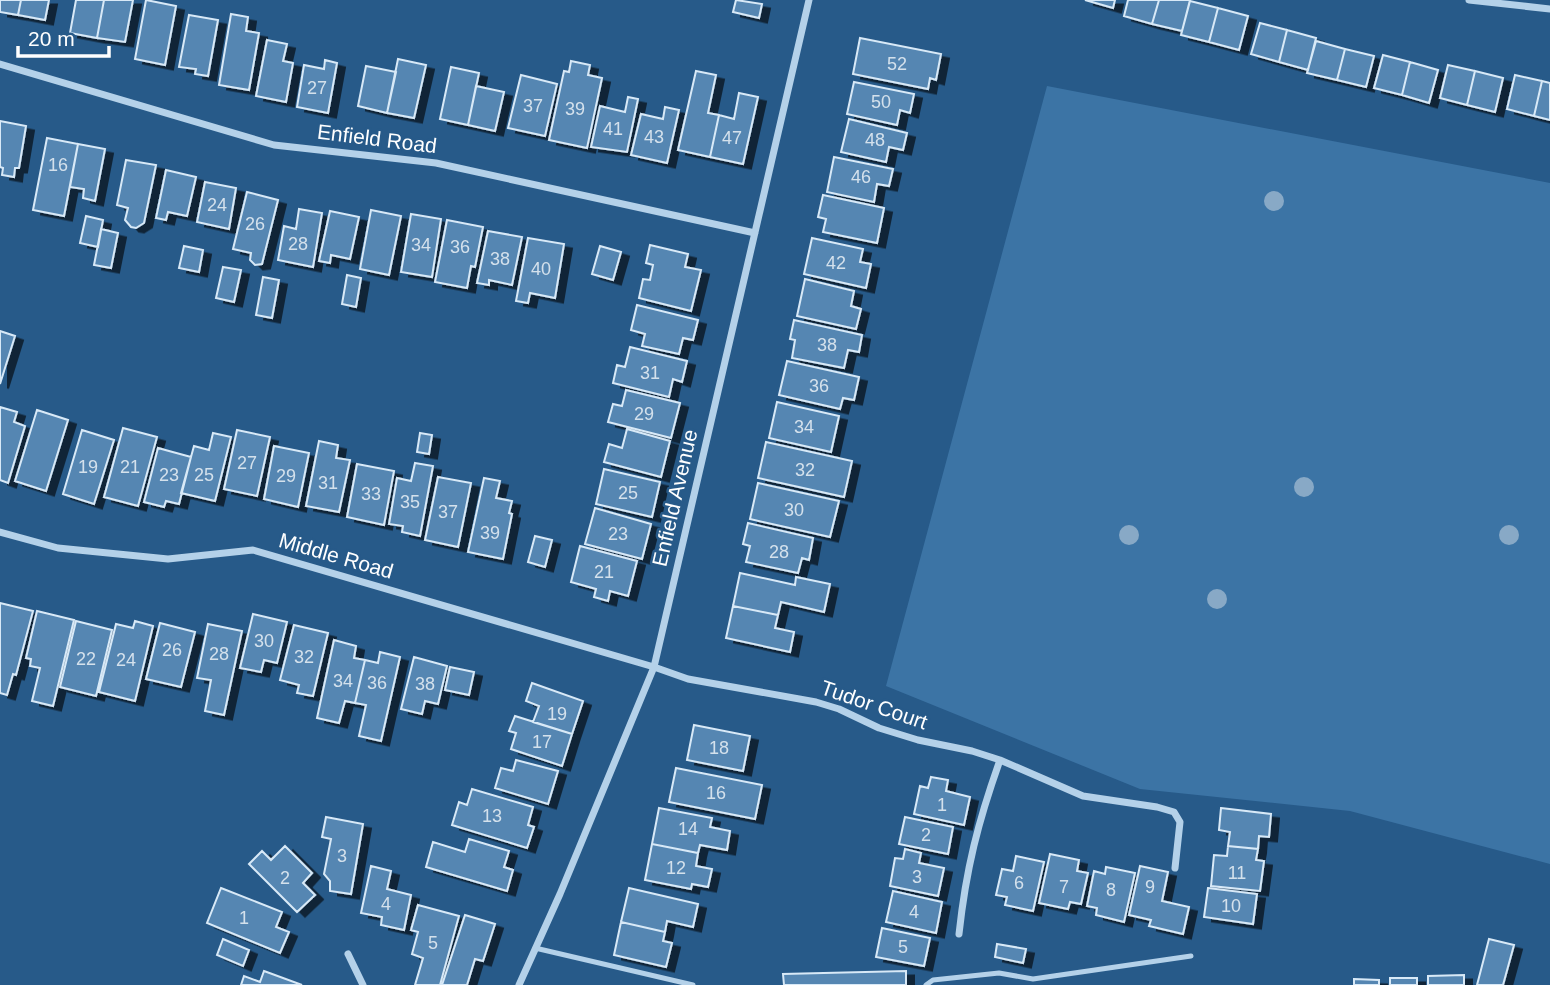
<svg xmlns="http://www.w3.org/2000/svg" width="1550" height="985" font-family="Arial,sans-serif">
	<style>
		.green { fill: #3c74a5 }
		.building { fill: #5486b2; stroke: #d8e9f7; stroke-width: 2; filter: url(#shadow) }
		.lines { fill: none; stroke-linecap: round; stroke-linejoin: round }
		.lane { stroke: #b4d1e9; stroke-width: 5 }
		.street { stroke: #b4d1e9; stroke-width: 7 }
		.tree { fill: #88a9c6 }
		.labels { text-anchor: middle; stroke-width: 5; stroke-linejoin: round; paint-order: stroke }
		.number-label { font-size: 18px; fill: #d4e1ec }
		.street-label { font-size: 21px; fill: #fff; stroke: #275a89 }
	</style>
	<defs>
		<filter id="shadow"><feDropShadow dx="8" dy="4.5" stdDeviation="0" flood-color="#0009"/></filter>
	</defs>
	<rect width="100%" height="100%" fill="#275a89"/>
	<!-- green -->
	<path class="green" d="M1047,86L1550,183V864L1350,811L1140,789L886,686Z"/>
	<!-- building -->
	<path class="building" d="M0,0H21L18,15L0,12Z
		M21,0H49L45,20L18,15Z
		M76,0H104L97,38L70,33Z
		M104,0H133L125,42L97,38Z
		M146,0L176,6L165,65L135,59Z
		M736,0L762,4L759,18L733,12Z
		M1085,0H1115L1113,8Z
		M1128,0H1159L1152,24L1124,16Z
		M1159,0H1190L1182,31L1152,24Z
		M1190,1L1218,8L1209,42L1181,35Z
		M1218,8L1248,16L1239,50L1209,42Z
		M231,14L248,17L246,31L259,33L249,90L219,85Z
		M189,15L218,20L208,76L195,74L196,69L179,67Z
		M1260,23L1287,30L1279,62L1251,54Z
		M1287,30L1316,38L1308,70L1279,62Z
		M860,38L941,54L936,80L930,78L928,89L853,74Z
		M267,40L287,44L283,61L293,63L286,102L256,96Z
		M1316,41L1345,49L1337,80L1307,73Z
		M1345,49L1374,56L1366,87L1337,80Z
		M1383,55L1410,62L1402,95L1374,88Z
		M398,59L426,65L414,118L387,113Z
		M325,60L337,63L328,113L297,107L304,65L324,69Z
		M571,61L590,65L588,75L602,78L587,148L549,140L564,71L569,72Z
		M1410,62L1438,70L1429,103L1402,95Z
		M1448,65L1475,71L1467,105L1440,98Z
		M366,66L396,72L387,113L358,106Z
		M451,67L479,73L468,125L440,119Z
		M696,71L716,75L708,113L719,115L710,157L678,150Z
		M1475,71L1503,78L1495,112L1467,105Z
		M521,75L557,84L545,136L508,128Z
		M1515,75L1542,81L1534,116L1507,109Z
		M1542,81L1550,83V120L1534,116Z
		M854,82L914,94L910,113L900,110L897,125L847,114Z
		M476,86L504,92L495,131L468,125Z
		M739,93L758,97L743,164L710,157L719,115L734,119Z
		M628,97L638,99L627,152L591,147L600,106L625,112Z
		M665,107L679,110L667,163L631,155L641,114L663,119Z
		M849,119L907,133L903,150L889,147L886,162L841,152Z
		M0,121L26,126L19,168H15L14,177L2,175L3,168L0,167Z
		M47,138L78,144L64,216L33,210Z
		M78,144L105,149L95,201L83,198L84,189L70,187Z
		M834,157L893,169L889,186L877,184L874,202L827,192Z
		M126,160L156,165L144,223L136,228L131,227L125,220L128,208L117,205Z
		M166,170L196,177L187,216L168,212L166,220L156,218Z
		M205,182L236,188L229,229L197,222Z
		M247,192L278,200L262,264L255,265L250,260L251,253L233,249Z
		M823,195L884,208L877,243L823,232L826,219L818,217Z
		M299,209L322,213L313,267L278,260L284,226L296,229Z
		M371,210L401,216L389,275L360,269Z
		M330,211L359,217L350,259L331,255L330,263L319,261Z
		M411,214L441,219L432,277L401,272Z
		M86,216L103,220L98,247L80,243Z
		M447,220L483,227L475,267L471,266L467,288L435,282Z
		M101,229L118,233L111,268L94,265Z
		M488,231L522,237L512,285L489,280V285L477,283Z
		M528,238L564,244L555,298L530,293L528,303L516,301Z
		M812,238L863,249L860,262L871,264L866,288L804,274Z
		M650,245L688,254L685,267L701,270L691,311L639,298L643,279L650,280L653,265L646,263Z
		M184,246L203,250L199,272L179,268Z
		M600,246L621,252L613,280L592,274Z
		M223,267L241,270L234,302L216,298Z
		M347,275L361,278L356,307L342,304Z
		M263,277L279,280L272,318L256,315Z
		M805,279L854,291L851,306L861,309L856,329L797,316Z
		M637,305L698,320L693,340L683,338L679,354L642,346L645,334L631,330Z
		M794,320L862,335L859,352L848,350L844,368L792,358L795,340L790,339Z
		M0,331L15,336L0,384Z
		M630,347L687,361L682,382L673,379L669,397L613,383L617,365L625,367Z
		M787,361L859,377L854,400L843,398L840,409L779,395Z
		M626,390L680,403L671,438L608,422L613,404L622,406Z
		M777,402L839,416L831,452L769,438Z
		M0,407L17,412L14,422L25,426L8,483L0,480Z
		M37,410L68,420L46,491L15,481Z
		M123,428L157,437L138,506L104,497Z
		M627,429L670,441L661,477L604,462L609,444L622,448Z
		M82,430L114,440L94,504L63,494Z
		M237,430L270,437L257,496L224,489Z
		M213,433L231,437L215,501L181,493L194,446L209,450Z
		M420,433L432,435L429,454L417,452Z
		M319,441L338,445L336,458L350,460L339,512L306,506Z
		M766,442L852,461L844,497L758,478Z
		M274,446L309,453L298,507L264,499Z
		M158,448L191,457L179,504L166,501L164,507L144,502Z
		M415,463L433,466L420,536L402,532L403,526L389,524L397,478L411,481Z
		M357,464L394,471L384,525L347,517Z
		M604,469L660,482L652,517L596,504Z
		M438,477L471,483L458,547L425,540Z
		M484,478L500,481L496,498L512,501L509,513L512,514L503,559L468,552Z
		M758,483L839,501L830,537L750,519Z
		M595,508L651,524L642,559L585,544Z
		M748,523L813,538L809,560L802,558L798,573L746,562L750,546L743,544Z
		M535,536L552,540L545,567L528,562Z
		M580,546L637,561L628,596L610,591L608,601L594,597L596,589L571,582Z
		M740,573L795,585L796,577L830,584L824,612L781,602L778,615L733,606Z
		M0,603L33,611L16,675L13,674L7,695L0,693Z
		M733,606L778,615L775,628L794,632L790,652L726,638Z
		M37,611L74,620L53,706L32,701L40,668L30,666L31,659L26,658Z
		M253,614L287,622L277,663L264,660L261,672L240,668Z
		M76,621L112,630L96,696L60,687Z
		M135,621L153,626L135,701L99,692L116,624L133,628Z
		M160,623L195,632L181,687L146,679Z
		M208,624L242,631L224,715L205,711L211,680L197,678Z
		M294,625L328,633L313,696L297,693L299,685L280,680Z
		M334,640L356,646L354,658L365,660L355,703L345,701L339,723L317,718Z
		M380,652L400,657L381,741L359,736L366,705L355,703L365,660L378,663Z
		M414,657L447,666L438,704L425,701L422,714L401,709Z
		M450,667L474,672L469,695L445,690Z
		M532,683L583,701L572,734L533,722L539,706L526,701Z
		M515,716L572,734L562,766L511,749L516,733L509,731Z
		M694,725L750,736L743,771L687,760Z
		M516,760L558,771L548,804L495,788L501,768L513,771Z
		M676,768L762,785L755,819L669,802Z
		M931,777L948,780L946,791L970,797L964,825L914,814L920,786L928,788Z
		M472,789L533,807L528,825L534,827L527,848L452,825L459,802L467,805Z
		M659,808L712,818L710,827L730,831L727,850L700,845L698,853L652,844Z
		M1221,808L1271,814L1269,837L1259,836L1258,849L1228,846L1230,832L1219,830Z
		M326,817L363,824L351,894L330,891V881L324,874L331,839L322,837Z
		M905,817L953,827L948,854L899,844Z
		M469,839L509,851L504,867L513,870L507,891L426,867L433,842L465,852Z
		M652,844L698,853L696,866L712,869L708,887L692,884L691,889L645,880Z
		M285,846L312,873L303,883L315,895L297,912L249,864L262,851L271,860Z
		M1228,846L1258,849L1256,860L1264,861L1260,891L1211,886L1214,855L1227,856Z
		M905,849L921,853L919,863L944,868L938,896L890,886L895,858L903,859Z
		M1050,854L1079,860L1077,871L1088,873L1081,904L1070,902L1068,909L1039,903Z
		M1016,856L1044,862L1033,911L1005,905L1007,897L996,895L1002,869L1013,871Z
		M371,866L391,871L387,889L411,895L404,930L381,925L382,917L361,913Z
		M1140,866L1168,872L1162,901L1189,907L1183,934L1149,926L1151,920L1129,915Z
		M1106,867L1135,873L1124,922L1096,915L1097,908L1087,906L1094,871L1105,874Z
		M221,888L282,912L276,927L289,932L280,953L207,923Z
		M629,888L698,904L693,927L667,921L665,932L621,922Z
		M1208,888L1257,894L1253,924L1204,917Z
		M893,891L942,902L936,933L886,922Z
		M418,905L459,916L440,985H415L423,958L412,954L418,932L411,930Z
		M465,915L495,924L483,961L475,959L467,985H442Z
		M621,922L665,932L663,941L672,943L666,967L614,955Z
		M882,928L930,938L924,966L876,957Z
		M223,939L249,950L243,966L217,955Z
		M1489,939L1514,945L1503,985H1477Z
		M997,944L1026,949L1023,963L995,957Z
		M264,971L302,985H241L244,976L260,982Z
		M906,971V985H784L783,974Z
		M1464,975V985H1428V976Z
		M1390,978H1417V985H1390Z
		M1354,979L1379,980V985H1354Z"/>
	<g class="lines">
		<!-- lane -->
		<path class="lane" d="M535,948L693,985
			M926,985L933,980L999,973L1033,979L1191,956"/>
		<!-- street -->
		<path class="street" d="M1469,0L1550,9
			M0,64L274,145L436,163L755,233
			M0,532L58,548L168,559L253,550L654,667L688,679L816,702L839,709L879,728L918,740L972,751L1000,760L1083,796L1157,807L1174,812L1180,822L1175,868
			M959,934C966,869 978,822 1000,760
			M348,954L363,985
			M519,985L560,894L654,667L809,0"/>
	</g>
	<!-- trees -->
	<g class="tree">
		<circle cx="1274" cy="201" r="10"/>
		<circle cx="1304" cy="487" r="10"/>
		<circle cx="1129" cy="535" r="10"/>
		<circle cx="1509" cy="535" r="10"/>
		<circle cx="1217" cy="599" r="10"/>
	</g>
	<g class="labels">
		<!-- number labels -->
		<g class="number-label">
			<text x="897" y="70">52</text>
			<text x="317" y="94">27</text>
			<text x="881" y="108">50</text>
			<text x="533" y="112">37</text>
			<text x="575" y="115">39</text>
			<text x="613" y="135">41</text>
			<text x="654" y="143">43</text>
			<text x="732" y="144">47</text>
			<text x="875" y="146">48</text>
			<text x="58" y="171">16</text>
			<text x="861" y="183">46</text>
			<text x="217" y="211">24</text>
			<text x="255" y="230">26</text>
			<text x="298" y="250">28</text>
			<text x="421" y="251">34</text>
			<text x="460" y="253">36</text>
			<text x="500" y="265">38</text>
			<text x="836" y="269">42</text>
			<text x="541" y="275">40</text>
			<text x="827" y="351">38</text>
			<text x="650" y="379">31</text>
			<text x="819" y="392">36</text>
			<text x="644" y="420">29</text>
			<text x="804" y="433">34</text>
			<text x="247" y="469">27</text>
			<text x="88" y="473">19</text>
			<text x="130" y="473">21</text>
			<text x="805" y="476">32</text>
			<text x="169" y="481">23</text>
			<text x="204" y="481">25</text>
			<text x="286" y="482">29</text>
			<text x="328" y="489">31</text>
			<text x="628" y="499">25</text>
			<text x="371" y="500">33</text>
			<text x="410" y="508">35</text>
			<text x="794" y="516">30</text>
			<text x="448" y="518">37</text>
			<text x="490" y="539">39</text>
			<text x="618" y="540">23</text>
			<text x="779" y="558">28</text>
			<text x="604" y="578">21</text>
			<text x="264" y="647">30</text>
			<text x="172" y="656">26</text>
			<text x="219" y="660">28</text>
			<text x="304" y="663">32</text>
			<text x="86" y="665">22</text>
			<text x="126" y="666">24</text>
			<text x="343" y="687">34</text>
			<text x="377" y="689">36</text>
			<text x="425" y="690">38</text>
			<text x="557" y="720">19</text>
			<text x="542" y="748">17</text>
			<text x="719" y="754">18</text>
			<text x="716" y="799">16</text>
			<text x="942" y="811">1</text>
			<text x="492" y="822">13</text>
			<text x="688" y="835">14</text>
			<text x="926" y="841">2</text>
			<text x="342" y="862">3</text>
			<text x="676" y="874">12</text>
			<text x="1237" y="879">11</text>
			<text x="917" y="883">3</text>
			<text x="285" y="884">2</text>
			<text x="1019" y="889">6</text>
			<text x="1064" y="893">7</text>
			<text x="1150" y="893">9</text>
			<text x="1111" y="896">8</text>
			<text x="386" y="910">4</text>
			<text x="1231" y="912">10</text>
			<text x="914" y="918">4</text>
			<text x="244" y="924">1</text>
			<text x="433" y="949">5</text>
			<text x="903" y="953">5</text>
		</g>
		<!-- street labels -->
		<g class="street-label">
			<text transform="translate(377 139) rotate(7)" y="7">Enfield Road</text>
			<text transform="translate(675 498) rotate(-77)" y="7">Enfield Avenue</text>
			<text transform="translate(336 556) rotate(16)" y="7">Middle Road</text>
			<text transform="translate(874 705) rotate(19)" y="7">Tudor Court</text>
		</g>
	</g>
	<!-- scale -->
	<path d="M18 46v10h91v-10" fill="none" stroke="#ffffff" stroke-width="3.5"/>
	<text x="28" y="46" font-size="21" fill="#ffffff" stroke="#275a89" stroke-width="5" paint-order="stroke">20 m</text>
</svg>
